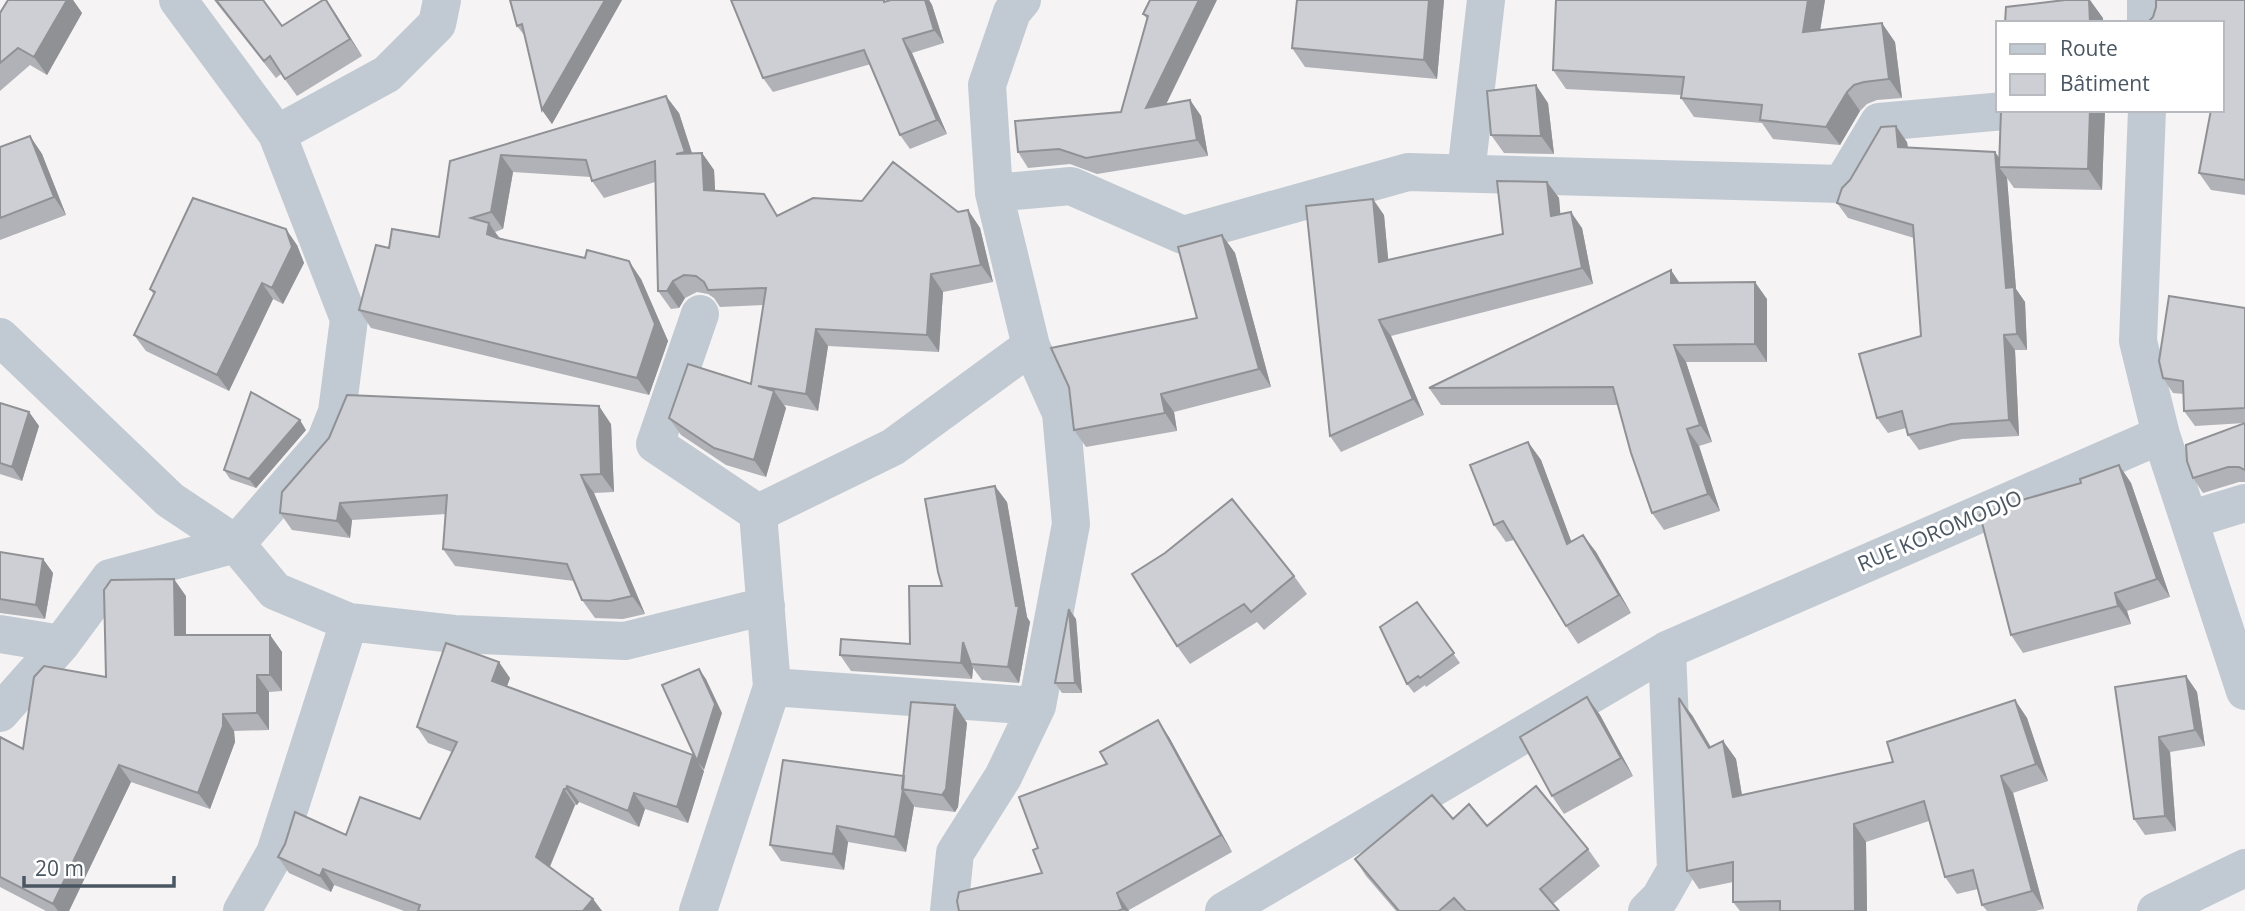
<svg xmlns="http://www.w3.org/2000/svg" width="2245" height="911" font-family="'Open Sans',sans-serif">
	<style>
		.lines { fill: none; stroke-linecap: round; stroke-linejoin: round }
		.minor { stroke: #c1cad2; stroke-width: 38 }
		.wall { fill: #b0b2b7 }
		.shaded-wall { fill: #909195 }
		.building { fill: #cdcfd5; stroke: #909195; stroke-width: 2 }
		.labels { text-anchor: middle; stroke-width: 6; stroke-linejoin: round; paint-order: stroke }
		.street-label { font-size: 21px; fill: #4a5661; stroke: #fff }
	</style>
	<rect width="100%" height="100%" fill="#f5f3f3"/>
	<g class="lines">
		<!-- minor -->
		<path class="minor" d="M2146,0V23
			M2147,110L2138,341L2161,435L2245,691
			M277,134L387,74L437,24L442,0
			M1466,173L1486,0
			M994,193L1071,186L1183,235L1408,172L1842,184L1879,122L2016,110
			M700,314L655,444L758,513
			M0,337L170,500L236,544L275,591L349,622L454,634L625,641L766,606
			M758,513L893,447L1031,346
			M2189,520L2245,503
			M0,634L61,644
			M772,687L1037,706
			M0,713L61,644L110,578L236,544L325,442L337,412L349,319L277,134L178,0
			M242,911L275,853L349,622
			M698,911L772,687L758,513
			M949,911L955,853L1003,777L1037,706L1071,524L1061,413L1031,346L994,193L987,85L1012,12L1022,0
			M1224,911L1667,650
			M1647,911L1660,898L1676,870L1667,650L2161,435
			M2156,911L2245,868"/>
	</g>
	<!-- wall -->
	<path class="wall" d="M8,0H73L82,13L47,75L30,65L0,91V13Z
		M214,0H263L282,26L326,0L362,56L297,96L281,74L276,78Z
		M622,0L552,124L542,110L524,35L517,26Z
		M925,0H929L932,5L944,43L912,53L947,134L910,149L900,135L871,64L773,92L763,78Z
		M1150,0L1167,104L1190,100L1201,116L1208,156L1097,174L1070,164L1028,168L1018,152L1121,112L1147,19L1143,14Z
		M1444,0L1437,79L1305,67L1292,48Z
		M1556,0H1825L1820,30L1895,42L1902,98L1877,100L1867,104L1860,111L1840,145L1773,139L1762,123L1694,117L1681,98L1682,95L1566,89L1553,70Z
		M2245,0V195L2211,190L2199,173L2222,110V23L2153,17L2156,7Z
		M1548,103L1554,154L1504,153L1491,135Z
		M2003,110H2105L2102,190L2014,188L2007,178L2016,289L2025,302L2027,350H2015L2019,436L1962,439L1919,450L1908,435L1906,428L1888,433L1877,418L1921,336L1914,238L1848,218L1837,203L1907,142L1908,147L1999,158Z
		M679,113L692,153H702L714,170L715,191L778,215L958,212L968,210L980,228L993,282L943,292L939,352L828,346L818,411L784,405L786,408L766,477L726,465L681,435L669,418L751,384L763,305L720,307L714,298L708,294L697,292L685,298L679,308L671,309L658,291L655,182L604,198L592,181L591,177L513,172L503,229L495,232L500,238L641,279L668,341L649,395L371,328L359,310L439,237L450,161Z
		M30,136L42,154L66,215L0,240V147Z
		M1547,182L1559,198L1560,214L1582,228L1593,284L1391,336L1424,415L1341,452L1330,436L1384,215L1388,260L1503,234Z
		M1222,235L1235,253L1271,387L1174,412L1177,431L1086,447L1074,430L1197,318Z
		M297,245L304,263L283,304L273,299L229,391L146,351L134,335L154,295L150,289Z
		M1680,283L1767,299V362H1686L1712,442L1699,446L1720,511L1664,530L1652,513L1618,405H1441L1429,388Z
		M2245,308V423L2195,426L2184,411V394L2173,393L2163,378Z
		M0,403L29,412L39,426L22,481L0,474Z
		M2245,423V482H2239L2203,493L2193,478Z
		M611,424L614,492L594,493L645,614L623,619L595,618L582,600L574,581L455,566L443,549L446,514L352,520L350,538L292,530L280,513Z
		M306,430L256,488L230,479L224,470Z
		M1528,442L1541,460L1571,541L1583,535L1596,552L1631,613L1578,644L1566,626L1514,540L1506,542L1494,525Z
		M2119,465L2131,483L2170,597L2127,611L2131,624L2023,653L2011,635L2081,483Z
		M1007,502L1027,617L1030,622L1019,683L982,680L973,668L972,679L851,671L840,655L910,644L942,586Z
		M0,552L43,559L53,573L45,619L0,613Z
		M1165,553L1294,576L1307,594L1264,630L1257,622L1190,664L1177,646Z
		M186,596V635H270L282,652V691L269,692V730L234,731L235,742L210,809L131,782L69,911H46L0,887V737L23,749L106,677Z
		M1417,602L1460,663L1426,687L1425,685L1414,693L1407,684Z
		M1076,619L1082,693H1062L1055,683Z
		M2186,676L2197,692L2205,746L2170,752L2176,831L2145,835L2134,819L2115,687Z
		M510,678L507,686L704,771L688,823L645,809L639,827L579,802L577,805H575L550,867L593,899L602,911H404L334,885L331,892L289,873L278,857L346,835L420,819L452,752L428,743L417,727Z
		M1587,697L1600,715L1633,776L1564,814L1552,796Z
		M2015,700L2027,718L2048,781L2013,793L2044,909L2035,911H1987L1982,905L1978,889L1957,894L1945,877L1929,821L1866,842L1867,911H1740L1733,902V882L1699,889L1687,871L1692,715L1711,747L1723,741L1736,759L1742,795L1893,762Z
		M955,705L967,723L958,807L955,812L915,807L914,806L906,852L848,842L844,870L781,861L770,845L904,776Z
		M1169,737L1232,852L1129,910V911H959L1042,873L1038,848L1107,764Z
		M1453,819L1588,849L1600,866L1553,904L1559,911H1396L1366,876L1355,859Z"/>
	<!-- shaded-wall -->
	<path class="shaded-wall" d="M67,0H73L82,13L47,75L34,57Z
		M326,0L337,16L362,56L350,39Z
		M605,0H622L552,124L542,110Z
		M925,0H929L932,5L944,43L934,30Z
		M1199,0H1217L1157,123L1146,108Z
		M1429,0H1444L1437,79L1424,60Z
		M1808,0H1825L1817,50L1803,32Z
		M2089,0H2090L2103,18V23H2090Z
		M1882,23L1895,42L1902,98L1889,79Z
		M903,39L912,53L947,134L937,120Z
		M1536,85L1548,103L1554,154L1541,136Z
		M1847,92L1860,111L1840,145L1826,127Z
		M666,96L679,113L697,169L685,152Z
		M1190,100L1201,116L1208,156L1197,140Z
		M2090,110H2105L2102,190L2088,169Z
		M1896,126L1907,142L1909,162L1898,147Z
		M30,136L42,154L66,215L54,197Z
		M1995,152L2006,167H1999L2007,178L2016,289L2025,302L2027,350L2017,334L2006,288Z
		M702,153L714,170L716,207L704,190Z
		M501,155L513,172L503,229L491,212Z
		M1547,182L1559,198L1562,232L1551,216Z
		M1373,199L1384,215L1390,278L1379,262Z
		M968,210L980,228L993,282L981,265Z
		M1571,212L1582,228L1593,284L1582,268Z
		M489,223L501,241L487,234Z
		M286,229L297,245L304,263L283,304L272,288Z
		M1222,235L1235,253L1271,387L1259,369Z
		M629,261L641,279L668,341L649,395L637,378Z
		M1671,270L1683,288L1671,283Z
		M931,274L943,292L939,352L927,335Z
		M673,281L685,298L679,308L667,291Z
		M1755,282L1767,299V362L1755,344Z
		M262,283L273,299L229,391L217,375Z
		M1379,320L1391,336L1424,415L1413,399Z
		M816,329L828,346L818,411L806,394Z
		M2004,335L2015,350L2019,436L2009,420Z
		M1674,345L1686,362L1712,442L1700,425Z
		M774,391L786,408L766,477L754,460Z
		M1161,394L1174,412L1177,431L1165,413Z
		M599,406L611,424L614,492L601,474Z
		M29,412L39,426L22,481L12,467Z
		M300,420L306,430L256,488L249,479Z
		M1687,429L1699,446L1720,511L1708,494Z
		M1528,442L1541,460L1579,562L1567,544Z
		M2119,465L2131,483L2170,597L2157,579Z
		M581,475L594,493L645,614L632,596Z
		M995,486L1007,502L1027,617L1030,622L1019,683L1008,667L1016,606Z
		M340,503L352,520L350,538L337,521Z
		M1583,535L1596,552L1631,613L1619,595Z
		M43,559L53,573L45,619L36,605Z
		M174,579L186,596V652L175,635Z
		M2115,593L2127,611L2131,624L2118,606Z
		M1069,609L1076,619L1082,693L1075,683Z
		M270,635L282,652V691L270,675Z
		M963,642L971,664L973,668L972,679L961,663Z
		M499,662L510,678L503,697L492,681Z
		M699,669L706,679L722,713L704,770L697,761Z
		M257,675L269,692V730L257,713Z
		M2186,676L2197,692L2205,746L2195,730Z
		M1587,697L1600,715L1633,776L1621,758Z
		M1679,698L1692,715L1721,765L1709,748Z
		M2015,700L2027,718L2048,781L2036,764Z
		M955,705L967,723L958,807L955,812L942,795Z
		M223,714L234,731L235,742L210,809L198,793Z
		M1158,720L1169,737L1232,852L1221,835Z
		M2159,737L2170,752L2176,831L2165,816Z
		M1723,741L1736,759L1745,814L1733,797Z
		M693,755L704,771L688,823L677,807Z
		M119,765L131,782L69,911H58L53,904Z
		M2001,776L2013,793L2044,909L2032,891Z
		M567,786L579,802L577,805L566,789Z
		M564,789L575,805L547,873L536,857Z
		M903,790L914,806L906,852L895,837Z
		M634,793L645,809L639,827L628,811Z
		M1854,824L1866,842L1867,911H1855Z
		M837,826L848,842L844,870L833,854Z
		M323,869L334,885L331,892L320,876Z
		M1117,893L1129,911H1125L1123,909Z
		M593,899L602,911H583Z"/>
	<!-- building -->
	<path class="building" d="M8,0H67L34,57L18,48L0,63V13Z
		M216,0H263L282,26L323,0H326L350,39L285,79L270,56L264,61Z
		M510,0H605L542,110L522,24L517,26Z
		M731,0H884V2L891,0H925L934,30L903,39L937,120L900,135L864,50L763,78Z
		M1150,0H1199L1146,108L1190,100L1197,140L1086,158L1059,149L1018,152L1015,121L1121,112L1148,16L1143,14Z
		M1297,0H1429L1424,60L1292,48Z
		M1556,0H1808L1803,32L1882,23L1889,79L1864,82L1854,85L1847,92L1826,127L1760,120L1762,105L1681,98L1684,77L1553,70Z
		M2065,0H2089L2090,23H2005L2006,7Z
		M2156,0H2245V180L2199,173L2211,110H2222V23H2147L2153,17L2156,7Z
		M1536,85L1541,136L1491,135L1487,91Z
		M666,96L685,152L676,154L702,153L704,190L764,194L777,216L813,198L862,201L893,162L958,212L968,210L981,265L931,274L927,335L816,329L806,394L758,386L774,391L754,460L714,448L669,418L688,364L751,384L766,288L708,290L704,282L696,276L684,275L673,281L667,291H658L655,161L592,181L586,160L501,155L491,212L471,218L489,223L487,234L497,238L585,258L587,250L629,261L655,324L637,378L359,310L376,245L389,248L392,229L439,237L450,161Z
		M2003,110H2090L2088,169L1999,167L2001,111Z
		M1896,126L1898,147L1995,152L2006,288L2014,287L2017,334L2004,335L2009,420L1951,424L1908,435L1902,411L1877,418L1859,354L1921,336L1913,225L1837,203L1842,188L1850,180L1881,127Z
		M30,136L54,197L0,218V147Z
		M1497,181L1547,182L1551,216L1571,212L1582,268L1379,320L1413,399L1330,436L1306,206L1373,199L1379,262L1503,234Z
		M193,198L286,229L292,247L272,288L262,283L217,375L134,335L155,292L150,289Z
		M1222,235L1259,369L1161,394L1165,413L1074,430L1069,387L1051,348L1197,318L1178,247Z
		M1671,270V283L1755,282V344L1674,345L1700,425L1687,429L1708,494L1652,513L1631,453L1613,387L1429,388Z
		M2169,296L2245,308V408L2184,411L2183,381L2163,378L2159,361Z
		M251,392L300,420L249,479L224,470Z
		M347,395L599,406L601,474L581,475L632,596L610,601L582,600L567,564L443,549L447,495L340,503L337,521L280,513L282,492L329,438Z
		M0,403L29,412L12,467L0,463Z
		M2245,423V470L2239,467H2228L2193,478L2187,461L2186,445Z
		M1528,442L1567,544L1583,535L1619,595L1566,626L1503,521L1494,525L1470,465Z
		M2119,465L2157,579L2115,593L2118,606L2011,635L1980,515L2022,500L2081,483L2080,479Z
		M995,486L1016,606H1019L1008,667L971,664L963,642L961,663L840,655L841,639L910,644L909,586H942L938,572L925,499Z
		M1232,499L1294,576L1251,612L1244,604L1177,646L1132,574L1165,553Z
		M0,552L43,559L36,605L0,599Z
		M174,579L175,635H270V675H257V713L223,714V726L198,793L119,765L53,904L0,877V737L23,749L34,677L44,666L106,677L104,590L111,580Z
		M1417,602L1454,653L1420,678L1418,676L1407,684L1380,627Z
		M1069,609L1075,683H1055Z
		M446,643L499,662L492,681L693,755L677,807L634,793L628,811L567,786L566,789H564L536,857L593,899L583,911H418L420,905L323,869L320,876L278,857L285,844L295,812L346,835L360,797L420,819L457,742L417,727Z
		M699,669L715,704L697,761L662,685Z
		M2186,676L2195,730L2159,737L2165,816L2134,819L2115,687Z
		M1587,697L1621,758L1552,796L1520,737Z
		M1679,698L1709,748L1723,741L1733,797L1893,762L1887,742L2015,700L2036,764L2001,776L2032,891L1982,905L1973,870L1945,877L1924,801L1854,824L1855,911H1780V901L1733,902V862L1687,871Z
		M911,702L955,705L946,789L942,795L902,789Z
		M1158,720L1221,835L1117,893L1123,909L1118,911H959L957,901L959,892L1042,873L1033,850L1038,848L1019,797L1107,764L1100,752Z
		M783,760L904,776L903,789L895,837L837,826L833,854L770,845Z
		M1536,786L1588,849L1540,889L1559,911H1466L1454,898L1439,911H1399L1355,859L1432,795L1453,819L1469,804L1487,826Z"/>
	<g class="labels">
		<!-- street labels -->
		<g class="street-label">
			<text transform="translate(1940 531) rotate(-23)" y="7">RUE KOROMODJO</text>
		</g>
	</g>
	<!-- legend -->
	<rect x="1996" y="21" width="228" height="91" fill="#ffffff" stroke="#b7bbc0" stroke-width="2"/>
	<rect x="2010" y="44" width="35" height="10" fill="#c1cad2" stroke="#b7bbc0" stroke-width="2"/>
	<text x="2060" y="56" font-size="21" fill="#4a5661">Route</text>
	<rect x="2010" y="74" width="35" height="21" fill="#cdcfd5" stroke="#b7bbc0" stroke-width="2"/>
	<text x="2060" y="91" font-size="21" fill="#4a5661">Bâtiment</text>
	<!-- scale -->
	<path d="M24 876v10h150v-10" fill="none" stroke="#4a5661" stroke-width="3.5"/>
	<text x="35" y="876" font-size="21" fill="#4a5661" stroke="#ffffff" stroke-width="5" paint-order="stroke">20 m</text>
</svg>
